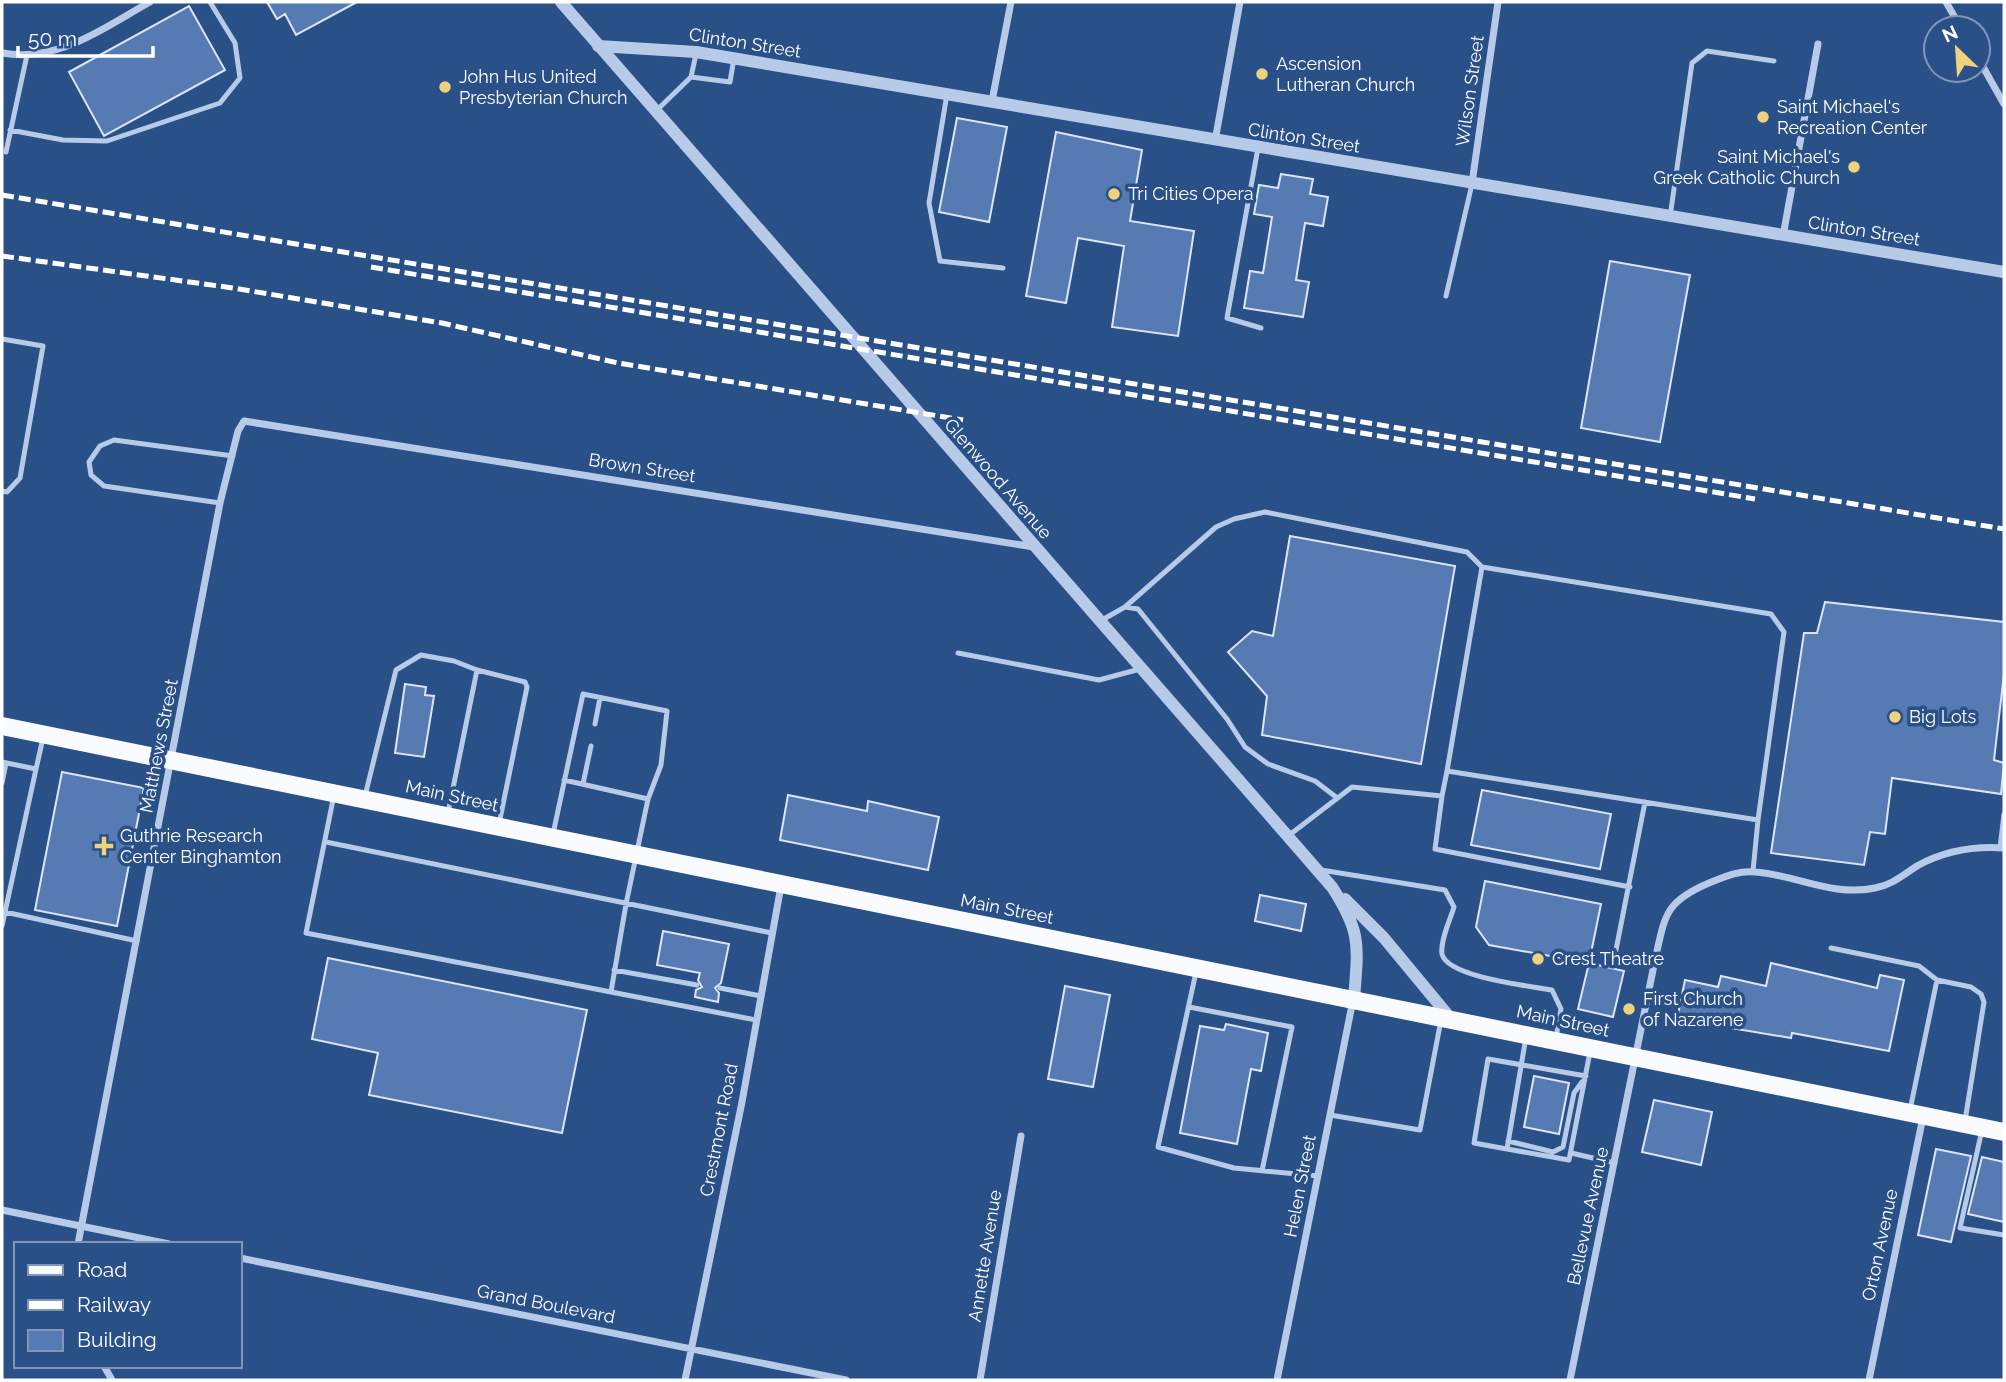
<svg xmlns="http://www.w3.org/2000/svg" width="2006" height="1382" font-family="Raleway,sans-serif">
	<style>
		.building { fill: #567bb2; stroke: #dae6f7; stroke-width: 2 }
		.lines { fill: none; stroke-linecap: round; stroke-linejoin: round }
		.service { stroke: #b7cbe8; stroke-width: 5 }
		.minor { stroke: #b7cbe8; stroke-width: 7 }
		.tertiary { stroke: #b7cbe8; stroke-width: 12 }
		.primary { stroke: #f9fbfe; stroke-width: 18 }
		.rail { stroke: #fff; stroke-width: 5; stroke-dasharray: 12 5; stroke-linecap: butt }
		.poi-dot { fill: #efd27e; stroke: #2a5088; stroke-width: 2.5 }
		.labels { text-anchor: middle; stroke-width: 7; stroke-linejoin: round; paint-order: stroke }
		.street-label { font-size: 18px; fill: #fff; stroke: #2a5088 }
		.poi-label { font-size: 18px; fill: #fff; stroke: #2a5088; text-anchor: start }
	</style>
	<rect width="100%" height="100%" fill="#2a5088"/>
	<!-- building -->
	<path class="building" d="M267,2H357L296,35L285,14L277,19Z
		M189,6L225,70L104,136L69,72Z
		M957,118L1007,127L989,222L939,212Z
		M1056,132L1142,150L1130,221L1194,231L1178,336L1112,327L1124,246L1078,238L1066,303L1026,296Z
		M1281,174L1313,179L1310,194L1328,197L1323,226L1305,223L1296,280L1309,282L1303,317L1244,308L1250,271L1263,273L1272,217L1254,214L1259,185L1278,188Z
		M1610,261L1690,275L1660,442L1581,428Z
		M1290,536L1455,566L1421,764L1262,735L1267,696L1228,652L1252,631L1273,636Z
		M1825,602L2004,622V674L1994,760L2004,763L2001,794L1892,778L1885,834L1870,832L1864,865L1771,853L1804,633H1817Z
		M405,684L426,687L425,695L434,696L424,757L395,753Z
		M62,772L144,788L117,926L35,910Z
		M1482,790L1611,814L1600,869L1471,845Z
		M788,795L867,811L868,801L939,817L928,870L780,840Z
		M1485,881L1601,904L1589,963L1489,945L1476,927Z
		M1260,895L1306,904L1301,931L1255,921Z
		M663,931L729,944L721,983L715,988L719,993L718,1002L695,997L696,990L702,987L698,980L700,973L657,965Z
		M328,958L587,1010L562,1133L369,1095L378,1053L312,1039Z
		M1589,963L1624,971L1613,1017L1578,1009Z
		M1771,963L1877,988L1880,975L1904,980L1889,1051L1792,1033L1791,1038L1677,1019L1685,980L1718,987L1721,976L1766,986Z
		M1065,986L1110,995L1093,1087L1048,1079Z
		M1226,1024L1268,1033L1261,1071L1251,1069L1237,1144L1180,1133L1200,1026L1224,1030Z
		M1534,1076L1569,1083L1559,1134L1524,1127Z
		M1654,1100L1712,1112L1701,1165L1642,1152Z
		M1936,1149L1971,1156L1951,1242L1918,1235Z
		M1982,1157L2004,1162V1222L1968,1214Z"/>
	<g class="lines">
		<!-- service -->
		<path class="service" d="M691,77L730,82L734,58
			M947,94L929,203L940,261L1003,268
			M657,110L691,77L696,54
			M10,130L63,140L107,141L220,103L240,78L235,43L210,2
			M1258,148L1227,318L1261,328
			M6,152L27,55
			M1670,217L1692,63L1707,51L1774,61
			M1446,296L1472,184
			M2,339L43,346L20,478L7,492L2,491
			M220,503L104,486L91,475L89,462L100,446L114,440L233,456
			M1125,607L1216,527L1234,519L1265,512L1467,552L1482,567L1771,614L1784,632L1758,820
			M1102,620L1125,607L1138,609L1227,719L1245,747L1268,764L1315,781L1336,797
			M958,653L1099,680L1140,669
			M595,724L600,698
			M2,762L36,769L2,926
			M36,769L43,738
			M1447,771L1482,567
			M564,780L648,799
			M2,783L6,763
			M583,784L591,746
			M334,795L306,933L611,992
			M365,796L396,670L421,655L454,661L477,670
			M1442,796L1435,849L1630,887
			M448,813L477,670L525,682L527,687L499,824
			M553,834L583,694L667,711L661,765L648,799L626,904L611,992L756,1020
			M1288,836L1352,787L1442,796L1447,771L1758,820L1753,871
			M326,842L772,933
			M2000,848L2004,814
			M1321,870L1445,890L1454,907C1450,920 1440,941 1442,954C1447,977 1530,986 1552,990L1561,1009L1556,1038
			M5,912L137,941
			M1831,948L1919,966L1937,980L1971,987L1981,994L1984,1002L1965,1121
			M1615,955L1645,802
			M614,970L697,985
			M1196,972L1158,1147L1234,1168L1318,1176
			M720,988L761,996
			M1189,1007L1292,1027L1262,1171
			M1526,1037L1507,1149L1569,1160L1590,1052
			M1910,1110L1937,980
			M1330,1115L1420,1130L1441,1020
			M1982,1130L1960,1228L2004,1235
			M1508,1141L1553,1152L1563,1147L1574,1093L1582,1082
			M1507,1149L1474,1143L1488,1059L1586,1076
			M1571,1153L1615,1163"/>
		<!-- minor -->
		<path class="minor" d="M1946,2L1961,28
			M2,53C59,63 103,28 150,2
			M1978,58L2004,104
			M992,101L1011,2
			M1215,141L1240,2
			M1472,183L1498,2
			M1783,236L1818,44
			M2,1210L169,1244
			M78,1244L220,503L238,431L244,421L1034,547
			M240,1258L846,1380
			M104,1366L112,1380
			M685,1380L742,1102L781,886
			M980,1380L1021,1136
			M1277,1380L1353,1000
			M1570,1380L1655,960C1665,916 1664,902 1709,883C1724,877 1739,870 1755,872C1797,875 1832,897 1875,888C1892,885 1903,875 1917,866C1944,851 1974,846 2004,848
			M1869,1380L1923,1117"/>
		<!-- tertiary -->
		<path class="tertiary" d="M561,2L1332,887C1362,933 1358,946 1354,999
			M598,46L696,52L2004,272
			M1345,899L1384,938L1452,1020"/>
		<!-- primary -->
		<path class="primary" d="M2,726L2004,1132"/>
		<!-- rail -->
		<path class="rail" d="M2,195L2004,529
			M2,256L233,288L442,323L618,363L963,420
			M371,267L1755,499"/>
	</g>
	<!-- markers -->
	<g class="poi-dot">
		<circle cx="1262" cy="74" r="7"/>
		<circle cx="445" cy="87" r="7"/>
		<circle cx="1763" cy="117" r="7"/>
		<circle cx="1854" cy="167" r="7"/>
		<circle cx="1114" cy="194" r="7"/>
		<circle cx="1895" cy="717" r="7"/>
		<path d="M100.5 835.5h7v7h7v7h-7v7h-7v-7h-7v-7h7z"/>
		<circle cx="1538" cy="959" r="7"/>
		<circle cx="1629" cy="1009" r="7"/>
	</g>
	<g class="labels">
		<!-- street labels -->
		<g class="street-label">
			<text transform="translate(745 43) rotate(9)" y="6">Clinton Street</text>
			<text transform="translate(1470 91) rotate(-82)" y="6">Wilson Street</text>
			<text transform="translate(1304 138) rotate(9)" y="6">Clinton Street</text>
			<text transform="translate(1864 231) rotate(9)" y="6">Clinton Street</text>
			<text transform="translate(642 468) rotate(9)" y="6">Brown Street</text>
			<text transform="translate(998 479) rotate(49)" y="6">Glenwood Avenue</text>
			<text transform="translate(159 746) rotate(-79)" y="6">Matthews Street</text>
			<text transform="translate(452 796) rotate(12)" y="6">Main Street</text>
			<text transform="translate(1007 909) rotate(11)" y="6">Main Street</text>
			<text transform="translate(1563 1021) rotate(12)" y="6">Main Street</text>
			<text transform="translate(719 1130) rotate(-79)" y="6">Crestmont Road</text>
			<text transform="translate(1300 1186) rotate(-79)" y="6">Helen Street</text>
			<text transform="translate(1588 1216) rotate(-78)" y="6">Bellevue Avenue</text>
			<text transform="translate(1880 1245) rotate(-78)" y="6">Orton Avenue</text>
			<text transform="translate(985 1256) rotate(-81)" y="6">Annette Avenue</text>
			<text transform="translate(546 1304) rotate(11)" y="6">Grand Boulevard</text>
		</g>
		<!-- poi labels -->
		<g class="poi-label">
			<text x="1276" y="70">Ascension<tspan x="1276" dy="21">Lutheran Church</tspan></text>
			<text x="459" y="83">John Hus United<tspan x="459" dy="21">Presbyterian Church</tspan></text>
			<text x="1777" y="113">Saint Michael's<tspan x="1777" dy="21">Recreation Center</tspan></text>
			<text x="1840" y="163" text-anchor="end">Saint Michael's<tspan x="1840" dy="21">Greek Catholic Church</tspan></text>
			<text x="1128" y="200">Tri Cities Opera</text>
			<text x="1909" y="723">Big Lots</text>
			<text x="120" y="842">Guthrie Research<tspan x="120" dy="21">Center Binghamton</tspan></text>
			<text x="1552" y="965">Crest Theatre</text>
			<text x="1643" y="1005">First Church<tspan x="1643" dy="21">of Nazarene</tspan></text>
		</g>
	</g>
	<!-- border -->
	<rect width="2006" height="1382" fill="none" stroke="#ffffff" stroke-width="7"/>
	<!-- legend -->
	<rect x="14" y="1242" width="228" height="126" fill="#2a5088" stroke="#7f96b8" stroke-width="2"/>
	<rect x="28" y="1265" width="35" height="10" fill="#f9fbfe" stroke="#7f96b8" stroke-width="2"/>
	<text x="77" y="1277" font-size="21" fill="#ffffff">Road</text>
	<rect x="28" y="1300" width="35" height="10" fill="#ffffff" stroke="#7f96b8" stroke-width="2"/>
	<text x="77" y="1312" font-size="21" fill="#ffffff">Railway</text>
	<rect x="28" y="1330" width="35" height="21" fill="#567bb2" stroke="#7f96b8" stroke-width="2"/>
	<text x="77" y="1347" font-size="21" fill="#ffffff">Building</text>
	<!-- north arrow -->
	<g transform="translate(1957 49) rotate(335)"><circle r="33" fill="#2a5088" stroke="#7f96b8" stroke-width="2"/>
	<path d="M0-5L12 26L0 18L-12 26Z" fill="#efd27e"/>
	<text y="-10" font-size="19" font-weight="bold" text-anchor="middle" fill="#ffffff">N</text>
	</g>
	<!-- scale -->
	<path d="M18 46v10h135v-10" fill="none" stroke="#ffffff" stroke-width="3.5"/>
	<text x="28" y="46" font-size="21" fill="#ffffff" stroke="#2a5088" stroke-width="5" paint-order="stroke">50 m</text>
</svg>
